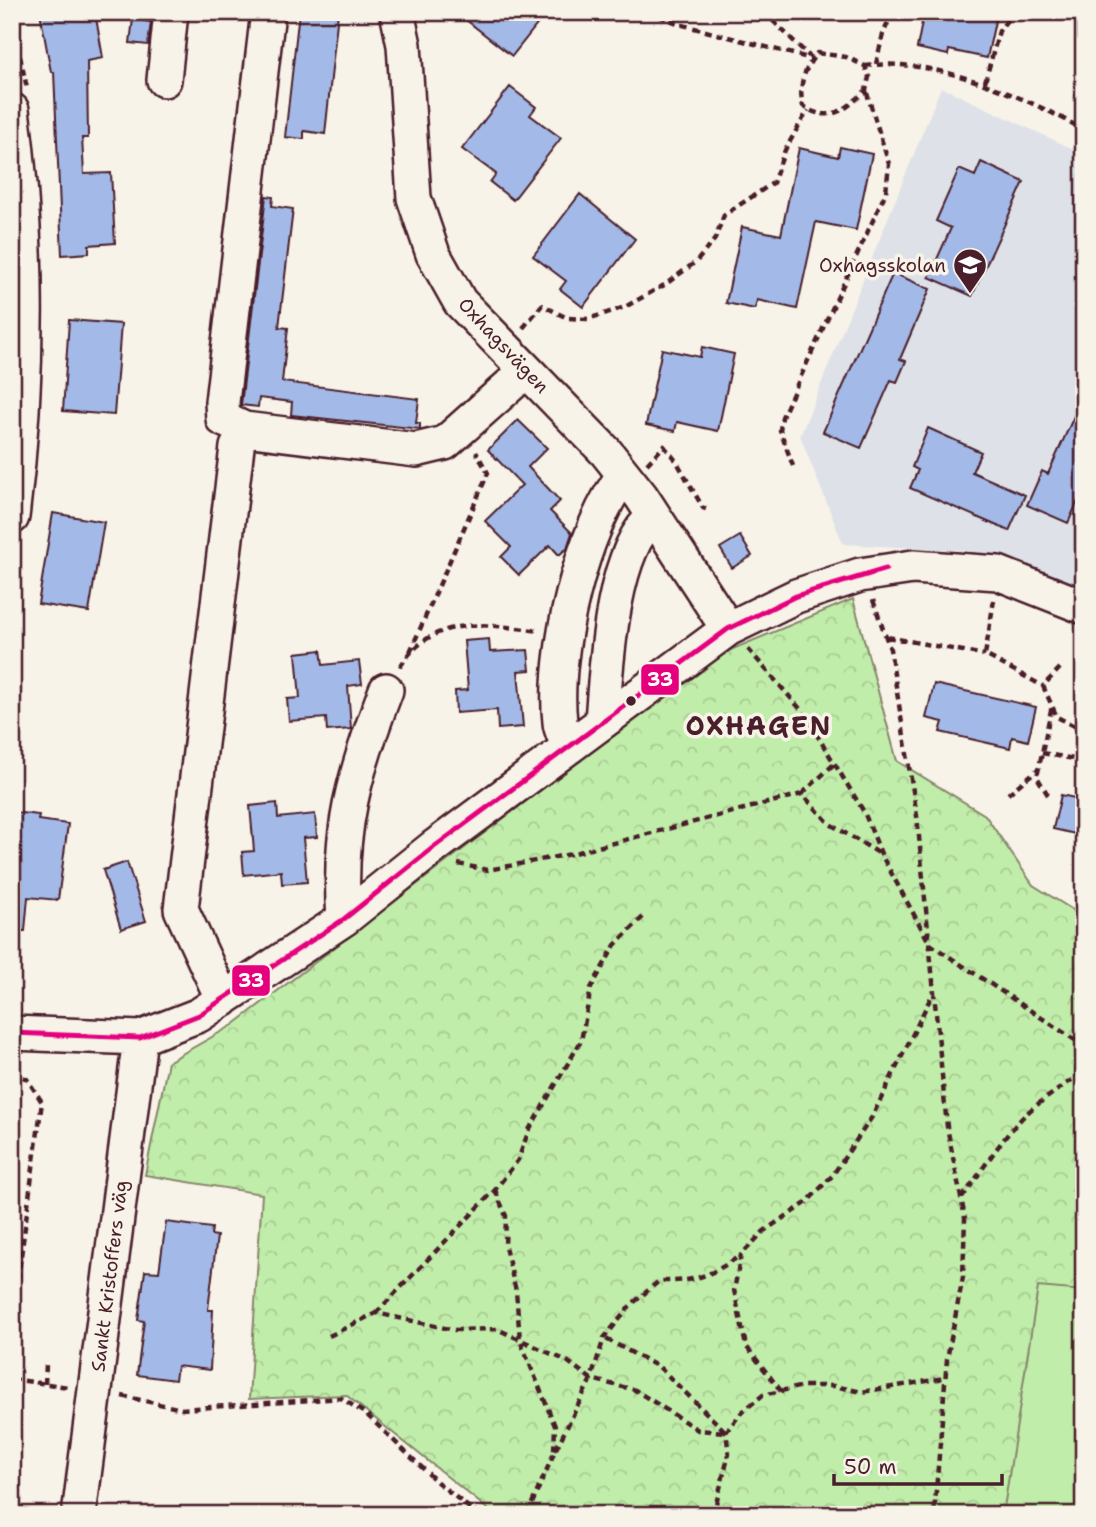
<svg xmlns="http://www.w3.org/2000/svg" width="1096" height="1527" font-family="'Shantell Sans',sans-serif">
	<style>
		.built { fill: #dee2e8 }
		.grass { fill: #c1edaa; stroke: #86866a; stroke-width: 2 }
		.forest { fill: url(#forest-crowns); stroke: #86866a; stroke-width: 2 }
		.building { fill: #a3bae8; stroke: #4a1f2b; stroke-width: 2 }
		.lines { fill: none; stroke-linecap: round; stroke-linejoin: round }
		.minor-casing { stroke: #4a1f2b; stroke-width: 38 }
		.path { stroke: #4a1f2b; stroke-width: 4.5; stroke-dasharray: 7 5; stroke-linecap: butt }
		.minor { stroke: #f7f3e8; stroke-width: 33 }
		.bus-1-casing { stroke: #f7f3e8; stroke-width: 10 }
		.bus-1 { stroke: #e5007d; stroke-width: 5 }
		.bus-dot { fill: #4a1f2b; stroke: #f7f3e8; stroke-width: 2.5 }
		.labels { text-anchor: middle; stroke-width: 7; stroke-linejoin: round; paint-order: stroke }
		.poi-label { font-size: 19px; fill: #4a1f2b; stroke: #f7f3e8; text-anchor: end }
		.street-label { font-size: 19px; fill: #4a1f2b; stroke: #f7f3e8 }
		.district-label { font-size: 26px; font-weight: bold; letter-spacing: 2px; fill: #4a1f2b; stroke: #f7f3e8 }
		.line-badge { stroke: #f7f3e8; stroke-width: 2.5 }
		.badge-label { font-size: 19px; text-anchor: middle; font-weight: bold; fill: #fff }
	</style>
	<defs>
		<pattern id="forest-crowns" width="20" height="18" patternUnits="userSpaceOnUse" patternTransform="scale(1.75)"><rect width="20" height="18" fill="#c1edaa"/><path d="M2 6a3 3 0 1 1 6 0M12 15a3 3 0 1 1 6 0" fill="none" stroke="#a7cb92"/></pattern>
	</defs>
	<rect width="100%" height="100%" fill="#f7f3e8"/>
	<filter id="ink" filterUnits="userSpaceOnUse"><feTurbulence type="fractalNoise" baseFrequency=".0143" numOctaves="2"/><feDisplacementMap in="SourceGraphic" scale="14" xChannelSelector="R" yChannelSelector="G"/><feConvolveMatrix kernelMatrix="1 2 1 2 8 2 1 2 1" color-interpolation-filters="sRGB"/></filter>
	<g filter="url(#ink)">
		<!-- built -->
		<path class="built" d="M941,87L1084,154V592L969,551L843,544L800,436Z"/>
		<!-- grass -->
		<path class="grass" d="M1031,1274L1084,1280V1515H994Z"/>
		<!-- forest -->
		<path class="forest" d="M853,599L897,761L985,815L1033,885L1084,917V1291L1038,1287L1003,1515H495L346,1395L249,1399L262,1194L145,1175L168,1062L233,1025L716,656Z"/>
		<!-- building -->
		<path class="building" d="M40,12H95L103,58L87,61L88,138H82L84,174L111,173L115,243L89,245V253L62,255L54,72H51Z
			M299,12H338L325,134L304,131V139L285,137Z
			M456,12H547L512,56Z
			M924,12H997L987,58L949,50L948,55L917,48Z
			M133,19L151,22L148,45L130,43Z
			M510,87L536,107L530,115L561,138L513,200L490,182L496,174L462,149Z
			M840,147L872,154L856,230L816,222L797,309L757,300L755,309L726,303L742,227L781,235L799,148L838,157Z
			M981,162L1024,182L972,296L929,277L951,228L936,221L959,169L975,176Z
			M580,194L635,239L583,307L560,289L566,281L533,256Z
			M266,196L273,197L272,206L293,209L279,327L288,328L282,382L419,399L416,423H420V429L291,415L292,402L259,398L258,407L241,405Z
			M893,273L930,289L900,359L906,361L897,382L891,380L861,448L823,432Z
			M69,320L121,324L114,415L63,411Z
			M702,347L734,354L718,431L677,422L675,431L646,425L662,349L700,357Z
			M1084,394V488L1068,523L1027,505L1042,471L1048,474Z
			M518,420L547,448L528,467L560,501L550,511L572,533L567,548L559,555L550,545L519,575L501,557L511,547L485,521L522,485L488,450Z
			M928,428L981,452L972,472L1025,495L1009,531L910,488L918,470L912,467Z
			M53,513L104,522L89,612L38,604Z
			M740,536L752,556L732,568L720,548Z
			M489,639L490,652L528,650L530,670L518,671L523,727L498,729L497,710L456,713L455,691L468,690L464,641Z
			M321,650L323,665L359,661L362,684L348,686L351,729L327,731L326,718L289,721L287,699L300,698L296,653Z
			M934,684L1036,707L1028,741L1012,737L1010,748L940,732L943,722L926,718Z
			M1061,795L1084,800V836L1053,829Z
			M277,803L278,818L315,814L317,837L303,838L307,882L282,884L281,871L244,875L242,852L254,851L250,806Z
			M12,812L39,815L38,820L68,824L58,900L28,897L25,931H12Z
			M127,862L146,921L121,929L103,870Z
			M166,1222L212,1228L211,1235L217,1236L208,1310H213L210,1370L177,1366L175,1380L137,1375L144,1321L138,1320L145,1271L159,1272Z"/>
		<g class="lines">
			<!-- minor casing -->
			<g class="minor-casing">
				<path id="minor" d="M268,12L222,402L223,419L244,429L416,450L445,443L526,371
					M397,12L404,45L414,198L433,254L460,302L606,452L641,496L728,629
					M164,80L171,12
					M12,110C30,244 29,382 12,517
					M602,722C606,668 611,551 654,516
					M569,747C566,739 560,730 560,722C552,654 582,528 624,475
					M344,919C337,830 355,771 386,690
					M223,1000L181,909L237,447
					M12,1033L140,1038L199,1015L344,919L434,847L728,629L796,596L860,575L913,567L998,573L1084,607
					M79,1515L140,1038"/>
			</g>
			<!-- path -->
			<path class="path" d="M648,12L683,25L812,59
				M764,12L811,58
				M12,21L27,88
				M817,53L846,57L865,66L869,77L866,90C846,110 829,124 803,106C798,86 804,69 817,53Z
				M876,64L883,34L893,12
				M865,66C932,56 1026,97 1084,130
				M985,82L999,31L1013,12
				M523,328L542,305L567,318L588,319L625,307L666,284L697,261L715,239L724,215L773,183L785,150L808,110
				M647,464L664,446L677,462L703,508L706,509
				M793,466L780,430L782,417L886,192L889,164L866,90
				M12,577L17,543
				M873,600L890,649L917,816L947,1127L965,1218L963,1277L947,1359L934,1515
				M994,600L985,655L1043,686
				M887,637L985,655
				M748,649L803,712L864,812L882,856L930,944L1084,1046
				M410,652L488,473L476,452
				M400,667C433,614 486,624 540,631
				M1060,668L1043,686L1057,717L1084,731
				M1042,753L1084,761
				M802,794L834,764
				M1008,794L1038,769
				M1048,795L1037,777L1052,705
				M458,864L488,870L571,854L802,794L830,824L882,855
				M12,1072L27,1079L42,1102L12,1322
				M495,1190L506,1216L505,1247L516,1291L520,1340L555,1426L554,1451
				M962,1198C982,1171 1000,1140 1024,1116C1039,1101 1066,1086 1084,1070
				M376,1313L495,1190L518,1160L529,1130L581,1041L591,988L615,945L643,917
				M329,1336L376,1313L454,1330L497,1329L567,1361L591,1379L635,1390L698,1430L726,1432L659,1367L604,1338
				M12,1379L68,1387
				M45,1384L46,1364
				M781,1391L746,1346L734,1290L741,1255L764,1231L806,1203L832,1176L872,1117L934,991
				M122,1396L182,1409L341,1398L366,1414L437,1482L478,1515
				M12,1509L52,1515
				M527,1515L554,1453L591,1379L604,1338L631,1305L659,1281C696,1282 710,1276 741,1255
				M713,1515L729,1454L726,1432L742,1412L763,1395L803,1386H834L862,1392L945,1378"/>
			<!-- minor -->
			<use href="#minor" class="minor"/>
			<!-- bus-1 casing -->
			<g class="bus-1-casing">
				<path id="bus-1" d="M12,1033L140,1038L199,1015L344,919L434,847L728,629L796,596L886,569"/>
			</g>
			<!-- bus-1 -->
			<use href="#bus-1" class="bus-1"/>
		</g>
	</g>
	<!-- icons -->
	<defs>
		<g id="school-pin" transform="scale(1.75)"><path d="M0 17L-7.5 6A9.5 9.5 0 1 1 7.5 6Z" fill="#4a1f2b" stroke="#f7f3e8"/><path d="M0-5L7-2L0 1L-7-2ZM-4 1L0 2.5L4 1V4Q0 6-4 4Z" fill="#fff"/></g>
	</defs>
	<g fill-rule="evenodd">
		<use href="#school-pin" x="970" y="265"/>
	</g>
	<!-- markers -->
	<circle class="bus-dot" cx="631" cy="701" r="6"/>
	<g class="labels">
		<!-- poi labels -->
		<g class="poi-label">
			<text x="946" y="272">Oxhagsskolan</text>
		</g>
		<!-- street labels -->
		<g class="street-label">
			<text transform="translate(504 345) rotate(47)" y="7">Oxhagsvägen</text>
			<text transform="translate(109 1276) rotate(-83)" y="7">Sankt Kristoffers väg</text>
		</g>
		<!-- district labels -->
		<g class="district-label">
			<text x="759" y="735">OXHAGEN</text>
		</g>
	</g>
	<g class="line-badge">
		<rect x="640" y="663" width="40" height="33" rx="7" fill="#e5007d"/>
		<rect x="231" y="964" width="40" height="33" rx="7" fill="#e5007d"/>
	</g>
	<g class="badge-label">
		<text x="660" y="686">33</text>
		<text x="251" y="987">33</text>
	</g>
	<!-- margin -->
	<rect width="1096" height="1527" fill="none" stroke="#f7f3e8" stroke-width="42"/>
	<rect x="21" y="21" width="1054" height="1485" fill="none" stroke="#4a1f2b" stroke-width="2.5" filter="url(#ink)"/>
	<!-- scale -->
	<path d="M834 1474v10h168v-10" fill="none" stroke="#4a1f2b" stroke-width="3.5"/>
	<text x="844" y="1474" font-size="21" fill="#4a1f2b" stroke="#f7f3e8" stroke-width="5" paint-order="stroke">50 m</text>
</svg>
